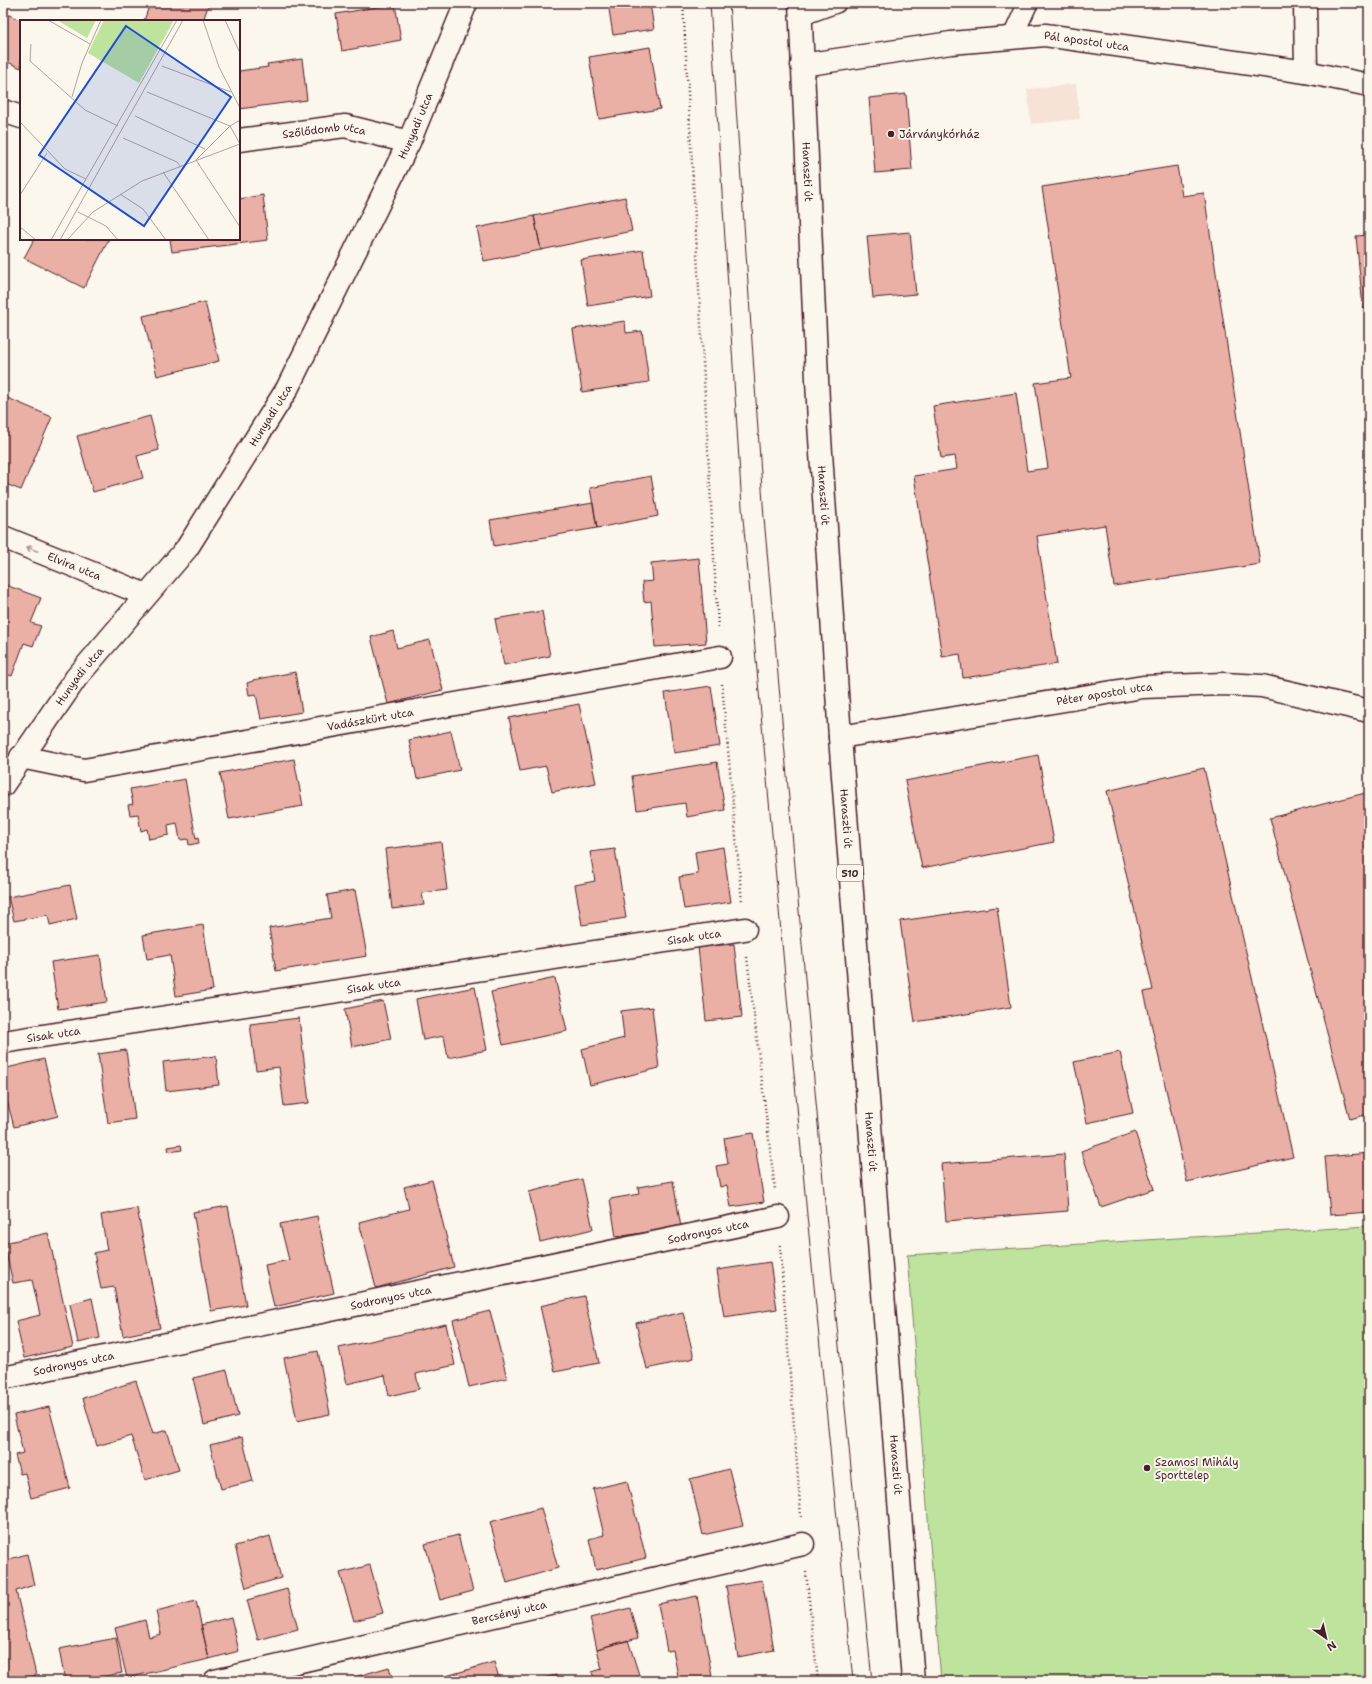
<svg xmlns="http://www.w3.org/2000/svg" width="1372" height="1684" font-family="'Shantell Sans',sans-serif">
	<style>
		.built { fill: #f6e2d7 }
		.green { fill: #bde39d; stroke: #848164 }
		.building { fill: #eab0a5; stroke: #4a1f2b }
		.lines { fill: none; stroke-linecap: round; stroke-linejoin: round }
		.service-casing { stroke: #4a1f2b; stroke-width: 22 }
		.minor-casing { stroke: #4a1f2b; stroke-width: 25 }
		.primary-casing { stroke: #4a1f2b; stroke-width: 25 }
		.path { stroke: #4a1f2b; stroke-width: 2.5; stroke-dasharray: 1 3; stroke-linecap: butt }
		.service { stroke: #fbf7ec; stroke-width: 19 }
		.minor { stroke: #fbf7ec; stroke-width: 22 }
		.primary { stroke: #fbf7ec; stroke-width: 22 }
		.tram { stroke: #4a1f2b; stroke-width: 1 }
		.oneway { stroke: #ab9695 }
		.poi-dot { fill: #4a1f2b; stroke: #fbf7ec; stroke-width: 1.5 }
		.labels { text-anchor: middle; stroke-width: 4; stroke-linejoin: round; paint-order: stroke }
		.shield { fill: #fbf7ec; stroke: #7f6065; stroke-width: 1 }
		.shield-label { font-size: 10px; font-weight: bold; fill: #4a1f2b }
		.street-label { font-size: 11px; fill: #4a1f2b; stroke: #fbf7ec }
		.poi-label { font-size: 11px; fill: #4a1f2b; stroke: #fbf7ec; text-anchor: start }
		.inset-road { fill: none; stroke: #b4a19f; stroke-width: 1 }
		.view { fill: #1d4ed8; fill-opacity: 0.15; stroke: #1d4ed8; stroke-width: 2 }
		.inset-edge { fill: none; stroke: #4a1f2b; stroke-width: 2 }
	</style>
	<rect width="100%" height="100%" fill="#fbf7ec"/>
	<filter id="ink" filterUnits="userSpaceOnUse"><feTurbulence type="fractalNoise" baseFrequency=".025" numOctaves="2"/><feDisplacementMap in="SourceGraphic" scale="8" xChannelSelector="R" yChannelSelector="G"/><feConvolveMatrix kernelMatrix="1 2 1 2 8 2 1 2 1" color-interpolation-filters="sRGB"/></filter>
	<g filter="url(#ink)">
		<!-- built -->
		<path class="built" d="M1076,84L1080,119L1031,124L1027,89Z"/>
		<!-- green -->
		<path class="green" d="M1369,1226V1681H941L907,1255Z"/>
		<!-- building -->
		<path class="building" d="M150,3H209L203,21H144Z
			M264,3H285L265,7Z
			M608,3H650L654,29L613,35Z
			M395,4L401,40L342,51L336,14Z
			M7,14L22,21H21V68L3,60V24Z
			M650,47L660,109L599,119L589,57Z
			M302,59L307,100L239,109V71L268,67L267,64Z
			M906,94L912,170L875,173L869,98Z
			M1177,166L1182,196L1204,193L1260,564L1114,586L1105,525L1037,536L1057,664L963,678L960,654L942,657L914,476L957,469L955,456L941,458L933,406L1016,393L1027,471L1048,468L1035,383L1071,378L1042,187Z
			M263,195L268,240L172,252L170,239H239V199Z
			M625,197L632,231L541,250L534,216Z
			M534,216L541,250L484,261L477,228Z
			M910,232L916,294L873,298L867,236Z
			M1369,235V308H1363L1356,236Z
			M34,239H109L84,288L24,258Z
			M643,250L650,296L588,306L581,260Z
			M205,302L219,361L157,376L143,316Z
			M625,321L626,333L642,331L649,382L582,392L573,329Z
			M3,396L52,417L21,490L3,483Z
			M150,416L159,450L137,456L143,478L93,492L77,436Z
			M651,476L658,516L597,528L590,488Z
			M593,503L597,528L494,546L490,520Z
			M699,558L706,643L655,647L651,601L644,602L642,582L653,581L651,563Z
			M3,584L41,598L31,623L41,626L33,646L24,643L12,676L3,673Z
			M542,611L550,656L504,665L495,619Z
			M393,631L397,648L430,640L443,690L388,704L371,637Z
			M295,672L302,712L261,719L256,694L249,695L247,683L253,681V680Z
			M711,686L720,746L674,753L665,693Z
			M579,704L596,783L552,792L546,766L520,771L509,718Z
			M451,731L460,770L417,779L409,740Z
			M1038,755L1054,842L922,868L905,781Z
			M294,759L303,806L229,819L220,773Z
			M717,762L725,810L687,817L685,803L637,810L632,776Z
			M1204,768L1293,1157L1187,1182L1144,992L1153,990L1107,791Z
			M185,779L196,839L198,838L199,843L189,845L188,839L180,840L177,823L168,825L169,835L149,839L147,829L141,831L138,814L130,815L128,805L133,804L130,789Z
			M1369,792V1114L1350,1119L1270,818Z
			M441,842L447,890L422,893L424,905L392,909L385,849Z
			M723,847L731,902L684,909L679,877L698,874L695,852Z
			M615,849L626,918L582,925L575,885L595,881L590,852Z
			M70,885L77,919L50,925L48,915L14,921L8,897Z
			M355,890L367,956L276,971L269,928L331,918L327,895Z
			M997,907L1011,1007L915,1022L900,921Z
			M203,925L213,990L176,996L170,955L147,959L143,935Z
			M734,944L742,1017L706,1021L698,947Z
			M100,955L107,1002L58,1009L51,962Z
			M555,978L567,1031L503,1045L491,992Z
			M475,987L487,1050L448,1058L444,1036L423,1040L416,999Z
			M383,1001L391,1039L352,1047L345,1009Z
			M652,1007L659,1068L590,1085L582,1049L624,1038L621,1011Z
			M299,1018L309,1103L284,1106L279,1067L256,1070L250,1024Z
			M126,1050L135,1119L108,1123L98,1054Z
			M1120,1052L1133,1113L1087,1123L1074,1062Z
			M216,1056L219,1085L166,1091L163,1062Z
			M44,1059L58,1116L14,1127L3,1085V1069Z
			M1135,1132L1154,1189L1101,1207L1081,1151Z
			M753,1133L764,1202L731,1207L727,1185L720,1187L716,1166L728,1164L724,1138Z
			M181,1145L182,1150L169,1152L168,1147Z
			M1369,1153V1212L1330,1215L1325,1157Z
			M1064,1154L1068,1211L946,1221L941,1164Z
			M582,1179L593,1229L540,1242L529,1192Z
			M432,1180L454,1267L376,1288L359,1222L409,1209L404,1187Z
			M673,1181L681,1227L616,1237L610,1199L639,1194L638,1187Z
			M228,1206L246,1305L211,1311L193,1212Z
			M137,1208L160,1328L123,1336L114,1287L101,1289L94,1253L107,1250L101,1215Z
			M317,1216L334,1293L274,1307L265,1265L289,1260L280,1224Z
			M48,1233L73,1347L24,1358L16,1321L40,1315L32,1280L13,1283L4,1243Z
			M770,1262L777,1309L724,1317L717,1270Z
			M584,1296L599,1363L555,1372L540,1306Z
			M92,1298L100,1338L78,1343L70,1304Z
			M490,1311L507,1378L469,1387L453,1320Z
			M683,1312L694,1358L647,1369L636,1323Z
			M446,1324L455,1365L416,1374L419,1389L389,1396L385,1375L347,1384L339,1348Z
			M318,1351L330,1414L297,1421L284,1358Z
			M227,1370L238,1416L204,1425L193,1378Z
			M136,1381L153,1434L167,1430L179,1470L145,1480L131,1436L97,1446L83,1398Z
			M49,1407L70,1488L31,1498L25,1473L20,1474L15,1455L23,1453L14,1415Z
			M242,1437L253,1481L221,1489L210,1445Z
			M729,1469L743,1526L703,1535L690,1479Z
			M627,1481L646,1558L596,1570L589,1539L604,1535L593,1489Z
			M541,1508L558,1568L507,1583L490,1522Z
			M458,1535L473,1591L440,1600L425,1544Z
			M270,1536L281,1578L246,1588L235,1546Z
			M27,1554L34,1585L16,1591L36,1675L15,1681H3V1561Z
			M370,1565L383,1613L354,1621L340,1573Z
			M762,1580L774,1650L738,1657L726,1586Z
			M287,1589L298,1629L258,1640L247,1600Z
			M697,1596L713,1681H679L673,1650L667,1651L658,1604Z
			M196,1601L209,1659L127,1678L115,1628L145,1620L149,1637L161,1634L156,1611Z
			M630,1608L638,1638L597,1649L590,1618Z
			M231,1617L239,1651L209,1659L201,1625Z
			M116,1638L122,1673L78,1681H65L59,1649Z
			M628,1640L641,1681H595L592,1672L602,1669L597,1649Z
			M494,1662L500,1681H444L443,1677Z
			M389,1667L393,1681H341Z
			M556,1675L557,1681H532Z"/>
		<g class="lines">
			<!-- service casing -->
			<g class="service-casing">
				<path id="service" d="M800,16L836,3
					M1012,38L1028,3"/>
			</g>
			<!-- minor casing -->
			<g class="minor-casing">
				<g id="minor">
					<path d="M1305,3L1306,72"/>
					<path id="s1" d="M802,65L951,43L1045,35L1306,72L1369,85"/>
					<path d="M3,111L21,117"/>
					<path id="s2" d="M239,140L345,126L409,142"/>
					<path id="s3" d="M3,537L146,595"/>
					<path id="s4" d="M840,737L1143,687L1223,684L1262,686L1369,711"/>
					<path id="s5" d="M21,757L84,770L720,657"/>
					<path id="s6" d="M3,785L76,678L187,548L287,389L409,142L466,3"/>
					<path id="s7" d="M3,1042L745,929"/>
					<path id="s8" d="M3,1378L778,1217"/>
					<path id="s9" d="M215,1681L803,1544"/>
				</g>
			</g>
			<!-- primary casing -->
			<g class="primary-casing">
				<g id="primary">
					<path id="s10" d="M800,3L819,423L840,737L913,1681"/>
				</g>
			</g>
			<!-- path -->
			<path class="path" d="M683,3L718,629
				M722,684L742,902
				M747,957L775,1190
				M780,1245L801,1517
				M806,1572L818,1681"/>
			<!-- service -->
			<use href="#service" class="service"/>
			<!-- minor -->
			<use href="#minor" class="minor"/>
			<!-- primary -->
			<use href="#primary" class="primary"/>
			<!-- tram -->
			<path class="tram" d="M710,3L742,507L807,1215L853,1681
				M729,3L764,518L826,1214L872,1681"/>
		</g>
		<!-- one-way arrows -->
		<defs><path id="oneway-shaft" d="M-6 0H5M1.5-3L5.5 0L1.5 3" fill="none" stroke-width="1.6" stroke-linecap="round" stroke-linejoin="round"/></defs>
		<use class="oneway" href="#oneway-shaft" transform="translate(32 549) rotate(-158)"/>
	</g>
	<!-- markers -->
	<g class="poi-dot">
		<circle cx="891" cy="134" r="4"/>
		<circle cx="1147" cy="1468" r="4"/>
	</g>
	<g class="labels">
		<!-- shield labels -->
		<rect class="shield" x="837" y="865" width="26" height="16" rx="3"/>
		<g class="shield-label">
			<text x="850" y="877">510</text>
		</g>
		<!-- street labels -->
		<g class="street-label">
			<text dy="4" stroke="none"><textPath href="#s1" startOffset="287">Pál apostol utca</textPath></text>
			<text dy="4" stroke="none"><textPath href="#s6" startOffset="781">Hunyadi utca</textPath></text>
			<text dy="4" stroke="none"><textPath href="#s2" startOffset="86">Szőlődomb utca</textPath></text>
			<text dy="4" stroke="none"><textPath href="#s10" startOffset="169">Haraszti út</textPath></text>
			<text dy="4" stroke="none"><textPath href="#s6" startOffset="457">Hunyadi utca</textPath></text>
			<text dy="4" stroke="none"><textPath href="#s10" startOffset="493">Haraszti út</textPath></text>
			<text dy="4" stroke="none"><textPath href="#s3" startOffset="77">Elvira utca</textPath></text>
			<text dy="4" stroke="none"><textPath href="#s6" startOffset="133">Hunyadi utca</textPath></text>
			<text dy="4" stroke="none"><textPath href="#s4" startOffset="268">Péter apostol utca</textPath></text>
			<text dy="4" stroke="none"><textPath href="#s5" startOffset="355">Vadászkürt utca</textPath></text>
			<text dy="4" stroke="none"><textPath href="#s10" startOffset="817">Haraszti út</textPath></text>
			<text dy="4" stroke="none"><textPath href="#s7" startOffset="699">Sisak utca</textPath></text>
			<text dy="4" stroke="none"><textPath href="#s7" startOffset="375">Sisak utca</textPath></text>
			<text dy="4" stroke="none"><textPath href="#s7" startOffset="51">Sisak utca</textPath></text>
			<text dy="4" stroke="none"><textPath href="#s10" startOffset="1141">Haraszti út</textPath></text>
			<text dy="4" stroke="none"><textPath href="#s8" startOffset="720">Sodronyos utca</textPath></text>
			<text dy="4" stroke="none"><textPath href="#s8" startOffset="396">Sodronyos utca</textPath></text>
			<text dy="4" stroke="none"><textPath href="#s8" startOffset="72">Sodronyos utca</textPath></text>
			<text dy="4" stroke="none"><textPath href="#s10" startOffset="1465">Haraszti út</textPath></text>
			<text dy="4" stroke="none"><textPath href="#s9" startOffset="302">Bercsényi utca</textPath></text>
		</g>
		<!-- poi labels -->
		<g class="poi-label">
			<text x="899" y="138">Járványkórház</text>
			<text x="1155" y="1466">Szamosi Mihály<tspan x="1155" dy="13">Sporttelep</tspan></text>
		</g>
	</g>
	<!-- overview -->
	<g transform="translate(20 20)">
		<rect width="220" height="220" fill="#fbf7ec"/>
		<path d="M37,0H76L67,18ZM84,0H154L119,63L68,33Z" fill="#bde39d"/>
		<path class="inset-road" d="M28,0L70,24M183,0L199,47L220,88M205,0L220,33M11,24L10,41L65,90L98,106M142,46L211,72M127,72L210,106L220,124M52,77L62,43L81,0M115,96L185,129M0,102L45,149L66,159M103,118L157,142L161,147M176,140L220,207M176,140L210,106L220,100M143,152L189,220M100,174L123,189L146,220M0,175L27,133M58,192L86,206L98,220M0,207L16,220M31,220L157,0M40,220L163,0M47,220L73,192L122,161L220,124"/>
		<path class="view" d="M106,6L211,77L124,206L19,135Z"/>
		<rect width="220" height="220" class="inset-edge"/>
	</g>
	<!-- margin -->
	<rect width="1372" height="1684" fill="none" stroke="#fbf7ec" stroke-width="16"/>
	<rect x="8" y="8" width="1356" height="1668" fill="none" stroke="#4a1f2b" stroke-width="1.5" filter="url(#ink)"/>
	<!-- north arrow -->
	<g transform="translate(1326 1638) rotate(146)" stroke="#fbf7ec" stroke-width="3" paint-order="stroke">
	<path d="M0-3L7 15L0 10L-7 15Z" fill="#4a1f2b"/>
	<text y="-6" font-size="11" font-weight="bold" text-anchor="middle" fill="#4a1f2b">N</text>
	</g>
</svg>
